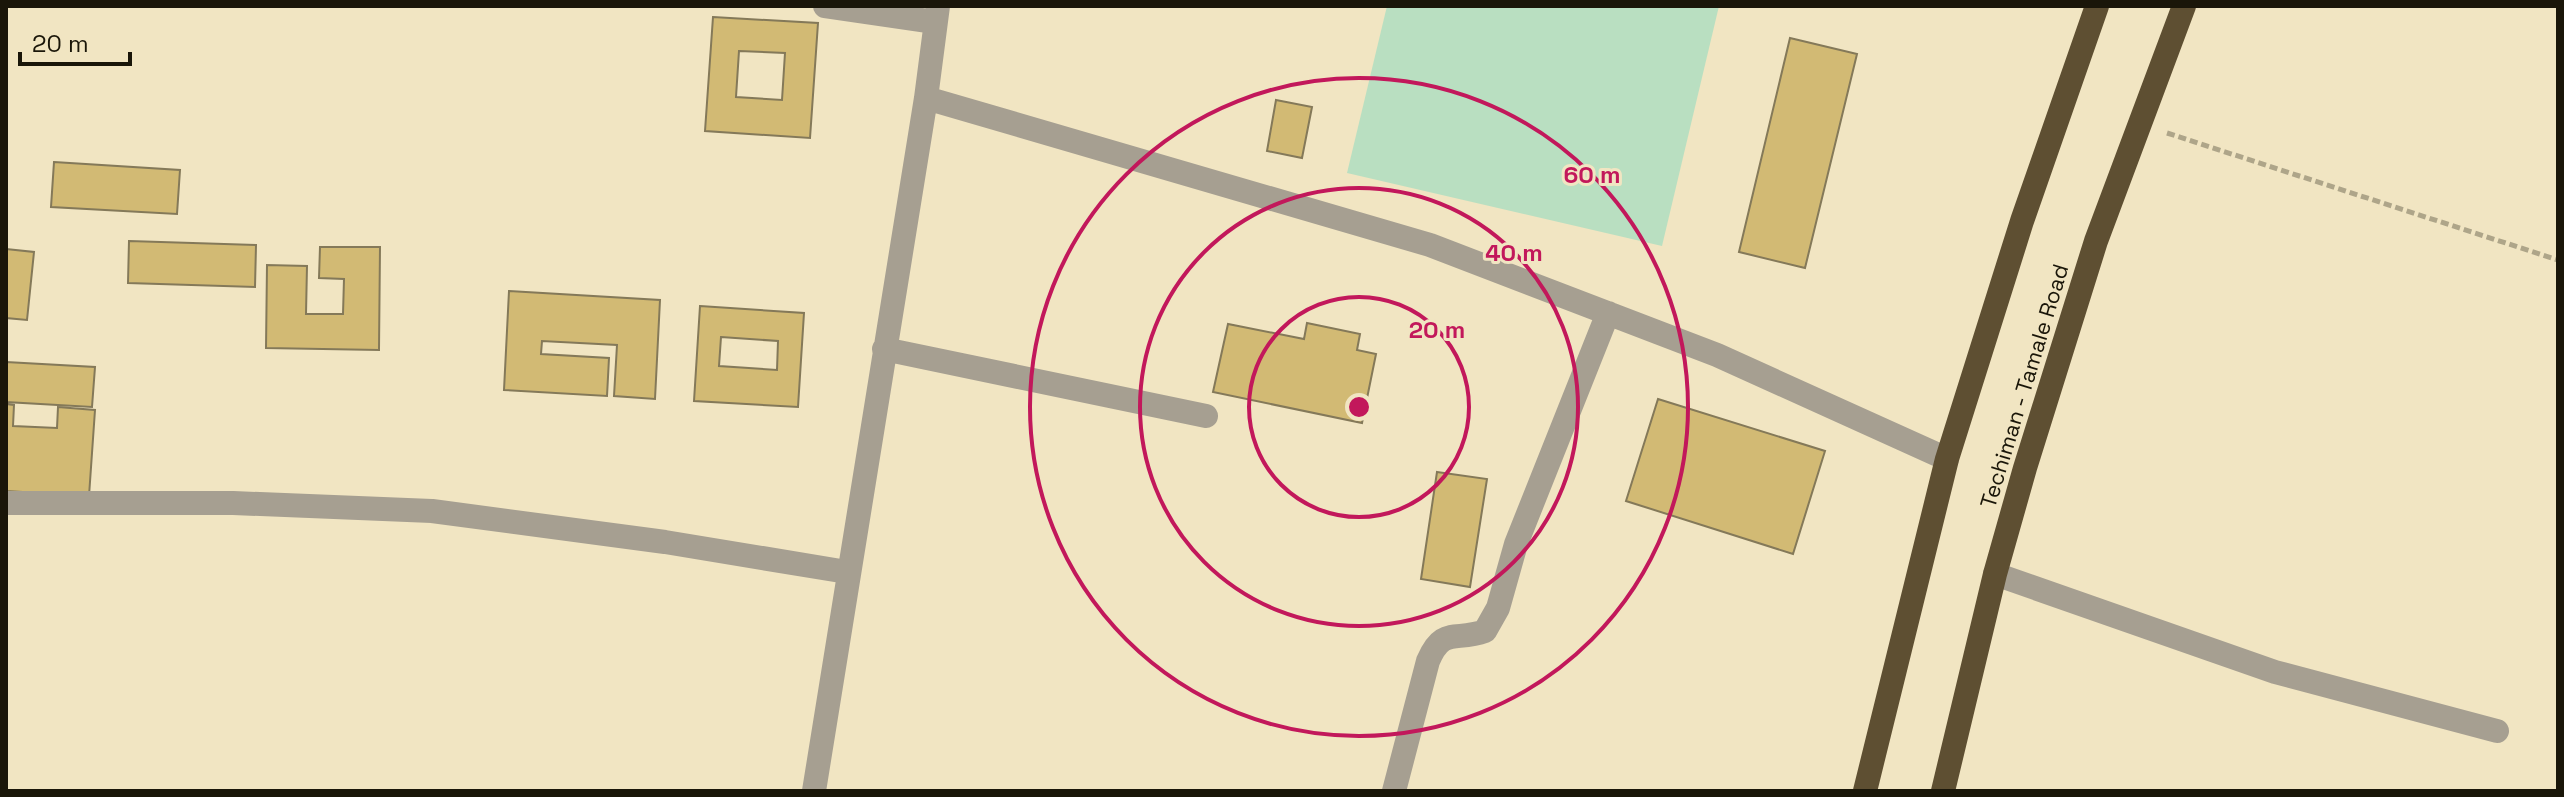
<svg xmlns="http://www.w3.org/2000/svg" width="2564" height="797" font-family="'Space Grotesk',sans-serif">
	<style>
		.green { fill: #b9dfc1 }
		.building { fill: #d2ba74; stroke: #847959; stroke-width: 2; fill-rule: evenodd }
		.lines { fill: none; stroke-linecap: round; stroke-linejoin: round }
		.path { stroke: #aea589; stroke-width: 5; stroke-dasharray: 8 4; stroke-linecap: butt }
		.street { stroke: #a69f91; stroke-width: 24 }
		.highway { stroke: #5e4f32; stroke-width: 24 }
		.ring { fill: none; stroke: #c2185b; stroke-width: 4 }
		.labels { text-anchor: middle; stroke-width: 6; stroke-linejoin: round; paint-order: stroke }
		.street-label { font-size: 22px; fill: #1a1609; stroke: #f1e5c2 }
		.centre { fill: #c2185b; stroke: #f1e5c2; stroke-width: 4 }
		.ring-label { font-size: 24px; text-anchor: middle; font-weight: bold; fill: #c2185b; stroke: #f1e5c2; stroke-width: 6; stroke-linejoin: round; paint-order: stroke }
	</style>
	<rect width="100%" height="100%" fill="#f1e5c2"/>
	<!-- green -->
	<path class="green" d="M1387,6H1719L1662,246L1347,173Z"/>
	<!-- building -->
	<path class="building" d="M713,17L818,23L810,138L705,131ZM739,51L785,53L782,100L736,97Z
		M1790,38L1857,54L1805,268L1739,252Z
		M1276,100L1312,107L1302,158L1267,151Z
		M54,162L180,170L177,214L51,207Z
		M129,241L256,245L255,287L128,283Z
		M320,247H380L379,350L266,348L267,265L307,266L306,314H343L344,279L319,278Z
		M6,249L34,252L27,320L6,318Z
		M509,291L660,300L655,399L614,396L617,345L542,341L541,354L609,358L607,396L504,390Z
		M700,306L804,313L798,407L694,401ZM721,337L778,341L777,370L719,366Z
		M1307,323L1360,334L1357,350L1376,354L1362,423L1213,392L1228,324L1304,339Z
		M6,362L95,367L92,407L6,402Z
		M1658,399L1825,451L1793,554L1626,501Z
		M6,404L14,405L13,426L57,428L58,407L95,410L89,496L6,491Z
		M1437,472L1487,479L1470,587L1421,579Z"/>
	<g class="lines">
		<!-- path -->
		<path class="path" d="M2167,133L2558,260"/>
		<!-- street -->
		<path class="street" d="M825,6L935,22
			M926,98L1430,245L1717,355L1947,459
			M884,349L1206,416
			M6,503H233L432,511L665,542L847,572
			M1995,574L2275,672L2497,731
			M814,791L926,98L938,6
			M1394,791L1428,661C1443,626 1455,642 1485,631L1498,608L1516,544L1608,313"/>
		<!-- highway -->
		<path class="highway" d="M1865,791L1947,459L2022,221L2097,6
			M1943,791L1995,574L2025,468L2096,241L2184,6"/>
	</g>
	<!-- distance rings -->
	<g class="ring">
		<circle cx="1359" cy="407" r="110"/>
		<circle cx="1359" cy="407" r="219"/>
		<circle cx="1359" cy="407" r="329"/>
	</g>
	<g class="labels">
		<!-- street labels -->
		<g class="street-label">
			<text transform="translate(2024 386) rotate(-73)" y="8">Techiman - Tamale Road</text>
		</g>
	</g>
	<circle cx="1359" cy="407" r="12" class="centre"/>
	<g class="ring-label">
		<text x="1592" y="183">60 m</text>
		<text x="1514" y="261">40 m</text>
		<text x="1437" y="338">20 m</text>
	</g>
	<!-- border -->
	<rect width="2564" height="797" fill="none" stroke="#1a1609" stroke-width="16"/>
	<!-- scale -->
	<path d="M20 52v12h110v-12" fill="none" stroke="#1a1609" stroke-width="4"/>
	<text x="32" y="52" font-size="24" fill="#1a1609" stroke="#f1e5c2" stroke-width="6" paint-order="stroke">20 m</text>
</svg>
